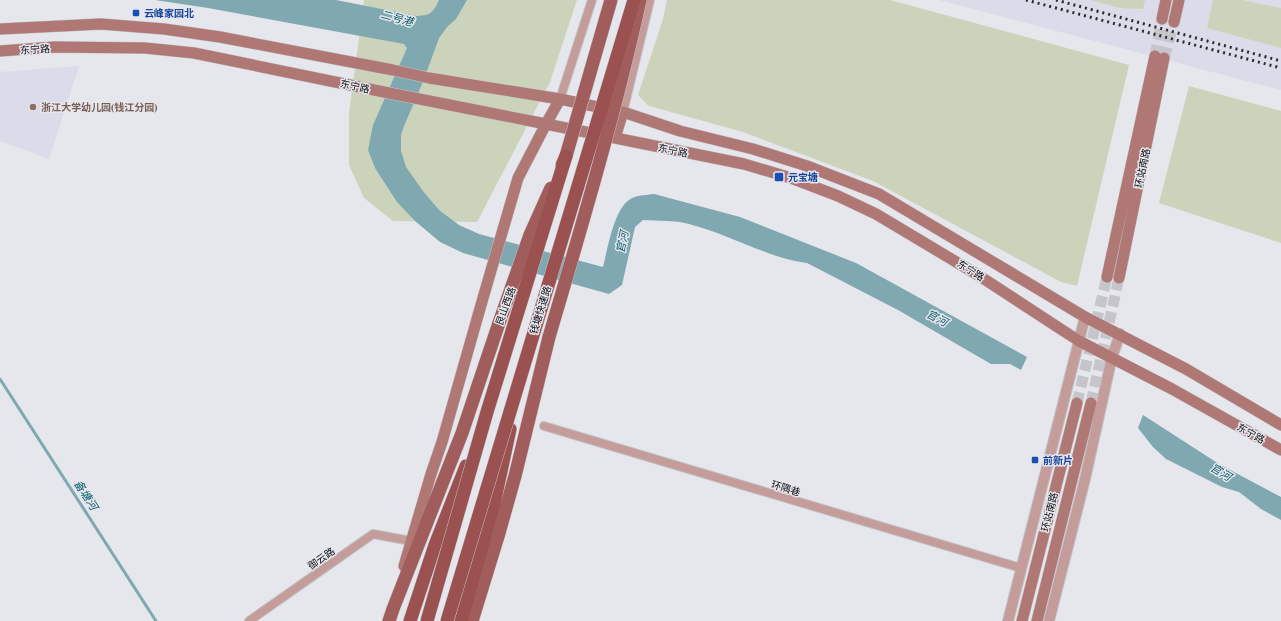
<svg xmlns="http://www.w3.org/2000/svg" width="1281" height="621" font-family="'Playfair Display','Noto Sans SC',serif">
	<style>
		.built { fill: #dbdbe9 }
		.green { fill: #cbd4bb }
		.water { fill: #7fa8b0 }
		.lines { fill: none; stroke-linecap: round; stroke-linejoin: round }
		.stream { stroke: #7fa8b0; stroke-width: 3 }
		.secondary-tunnel { stroke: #c6c5cc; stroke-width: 11; stroke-dasharray: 11 5.5; stroke-linecap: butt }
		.minor-casing { stroke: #c3c3ca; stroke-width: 10 }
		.tertiary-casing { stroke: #c3c3ca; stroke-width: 12 }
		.secondary-casing { stroke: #c3c3ca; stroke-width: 12 }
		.primary-casing { stroke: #c3c3ca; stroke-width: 14 }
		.trunk-casing { stroke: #c3c3ca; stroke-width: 14 }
		.minor { stroke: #c49d9a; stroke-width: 8 }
		.tertiary { stroke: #c49d9a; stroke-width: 10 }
		.secondary { stroke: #b07875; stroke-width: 11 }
		.primary { stroke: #a15d5b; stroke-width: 13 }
		.trunk { stroke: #9a5150; stroke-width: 13 }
		.rail { stroke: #2c2b2e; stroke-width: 3; stroke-dasharray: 2 4; stroke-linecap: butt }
		.primary-bridge-casing { stroke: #c3c3ca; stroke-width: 14; stroke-linecap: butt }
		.trunk-bridge-casing { stroke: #c3c3ca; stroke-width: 14; stroke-linecap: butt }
		.primary-bridge { stroke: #a15d5b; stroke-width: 13 }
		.trunk-bridge { stroke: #9a5150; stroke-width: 13 }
		.transit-dot { fill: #1a4fb4; stroke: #e6e6ed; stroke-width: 1.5 }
		.education-dot { fill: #8d6e63; stroke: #e6e6ed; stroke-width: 1.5 }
		.labels { text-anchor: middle; stroke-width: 3; stroke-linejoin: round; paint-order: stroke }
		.transit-label { font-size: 10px; font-weight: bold; fill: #164399; stroke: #e6e6ed; text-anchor: start }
		.street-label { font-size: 10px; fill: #0e0d10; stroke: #e6e6ed }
		.education-label { font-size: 10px; font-weight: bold; fill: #785e54; stroke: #e6e6ed; text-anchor: start }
		.water-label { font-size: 11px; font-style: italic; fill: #035c69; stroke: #e6e6ed }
	</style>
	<rect width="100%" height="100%" fill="#e6e6ed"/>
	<!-- built -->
	<path class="built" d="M939,0H1281V90Z
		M79,66L49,159L0,141V72Z"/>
	<!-- green -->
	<path class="green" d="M364,0H577L550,82L477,222L393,221L364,198L349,165V113Z
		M667,0H890L1129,65L1077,286L1061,282L873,181L743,132L649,106L638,95L663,19Z
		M1091,0H1145L1143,9L1120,8Z
		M1213,0H1242L1281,8V48L1207,28Z
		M1189,86L1281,111V243L1159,203Z"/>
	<!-- water -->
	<path class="water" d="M155,0H336L417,16C431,15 433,13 439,0H467L456,19L447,27L439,38L423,82L404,126L401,135V151L406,167L423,191L439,210L459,225L479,234L603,267C608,248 614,207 632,198C639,195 646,195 654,194L740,217L856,263L1027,357L1021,370L1010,364H991L898,310L807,263C767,258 729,234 689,224C675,220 658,221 643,220L635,227L622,285L609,294L463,253L440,242L415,221L397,202L375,168L368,150L373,125L407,48L404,44L208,8Z
		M1143,415L1219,464L1281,497V520L1261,509L1239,492L1222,487L1166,459L1153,447L1138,428Z"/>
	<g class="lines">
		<!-- stream -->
		<path class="stream" d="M0,379L156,621"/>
		<!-- secondary-tunnel -->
		<path class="secondary-tunnel" d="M1155,56L1162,19
			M1164,58L1174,22
			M1077,403L1107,277
			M1091,403L1119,278"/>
		<!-- minor casing -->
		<g class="minor-casing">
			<path id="minor" d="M560,99L592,0
				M623,112L650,0
				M544,426L1021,568
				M249,621L373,534L411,541"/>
		</g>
		<!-- tertiary casing -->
		<g class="tertiary-casing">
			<path id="tertiary" d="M1008,621L1085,317
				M1049,621L1085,479L1112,357L1120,334"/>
		</g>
		<!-- secondary casing -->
		<g class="secondary-casing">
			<path id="secondary" d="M1162,19L1166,0
				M1174,22L1179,0
				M0,29L101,24L164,29L220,37L393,70L429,78L560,99L626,113L680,131L753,149L807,166L879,194L1085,317L1186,369L1281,425
				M0,51L54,47L145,48L194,53L384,92L546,124L744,164L791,178L838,196L876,214L978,275L1079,341L1172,389L1281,450
				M615,138L623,112
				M1107,277L1155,56
				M1119,278L1164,58
				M404,566L431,474L442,442L483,298L518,178L546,124L560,99
				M1022,621L1077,403
				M1037,621L1091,403"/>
		</g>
		<!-- primary casing -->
		<g class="primary-casing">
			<path id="primary" d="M389,621L393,609L462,433L499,323
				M472,621L499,533L515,476L549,337"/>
		</g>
		<!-- trunk casing -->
		<g class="trunk-casing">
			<path id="trunk" d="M410,621L435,545L466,466
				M461,621L494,504L510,429"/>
		</g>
		<!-- minor -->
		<use href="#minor" class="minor"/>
		<!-- tertiary -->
		<use href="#tertiary" class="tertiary"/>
		<!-- secondary -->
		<use href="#secondary" class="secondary"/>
		<!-- primary -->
		<use href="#primary" class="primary"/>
		<!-- trunk -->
		<use href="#trunk" class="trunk"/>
		<!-- rail -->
		<path class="rail" d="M1026,0L1281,68
			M1056,0L1281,61"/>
		<!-- primary-bridge casing -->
		<g class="primary-bridge-casing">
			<path id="primary-bridge" d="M562,165L566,156L611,0
				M499,323L530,235L551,188
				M549,337C582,225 615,114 640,0"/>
		</g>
		<!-- trunk-bridge casing -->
		<g class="trunk-bridge-casing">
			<path id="trunk-bridge" d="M427,621L487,412L566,156
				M447,621L634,0"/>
		</g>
		<!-- primary-bridge -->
		<use href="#primary-bridge" class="primary-bridge"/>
		<!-- trunk-bridge -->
		<use href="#trunk-bridge" class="trunk-bridge"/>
	</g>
	<!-- markers -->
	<g class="transit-dot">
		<rect x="132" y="9" width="8" height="8" rx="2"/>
		<rect x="774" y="172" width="10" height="10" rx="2"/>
		<rect x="1031" y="456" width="8" height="8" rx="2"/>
	</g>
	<circle class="education-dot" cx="33" cy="107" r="4"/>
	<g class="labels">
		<!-- transit labels -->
		<g class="transit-label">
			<text x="144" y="17">云峰家园北</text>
			<text x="788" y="181">元宝塘</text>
			<text x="1043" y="464">前新片</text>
		</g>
		<!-- street labels -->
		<g class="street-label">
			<text transform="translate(35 49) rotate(-4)" y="4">东宁路</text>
			<text transform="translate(355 86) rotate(12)" y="4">东宁路</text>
			<text transform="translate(673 150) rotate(11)" y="4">东宁路</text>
			<text transform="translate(1142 168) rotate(-78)" y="4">环站南路</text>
			<text transform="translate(971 270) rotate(32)" y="4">东宁路</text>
			<text transform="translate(505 306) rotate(-70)" y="4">艮山西路</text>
			<text transform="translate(540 310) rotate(-73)" y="4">钱塘快速路</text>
			<text transform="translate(1251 433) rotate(29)" y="4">东宁路</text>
			<text transform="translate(786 488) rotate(17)" y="4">环隅巷</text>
			<text transform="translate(1049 512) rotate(-76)" y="4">环站南路</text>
			<text transform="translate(321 558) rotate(-35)" y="4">御云路</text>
		</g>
		<!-- education labels -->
		<g class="education-label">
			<text x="41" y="111">浙江大学幼儿园(钱江分园)</text>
		</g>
		<!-- water labels -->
		<g class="water-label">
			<text transform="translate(397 18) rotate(15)" y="4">二号港</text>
			<text transform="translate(622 242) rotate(-78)" y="4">官河</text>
			<text transform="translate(937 318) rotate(27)" y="4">官河</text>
			<text transform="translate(1221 472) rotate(31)" y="4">官河</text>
			<text transform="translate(86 495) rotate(57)" y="4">备塘河</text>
		</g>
	</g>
</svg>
